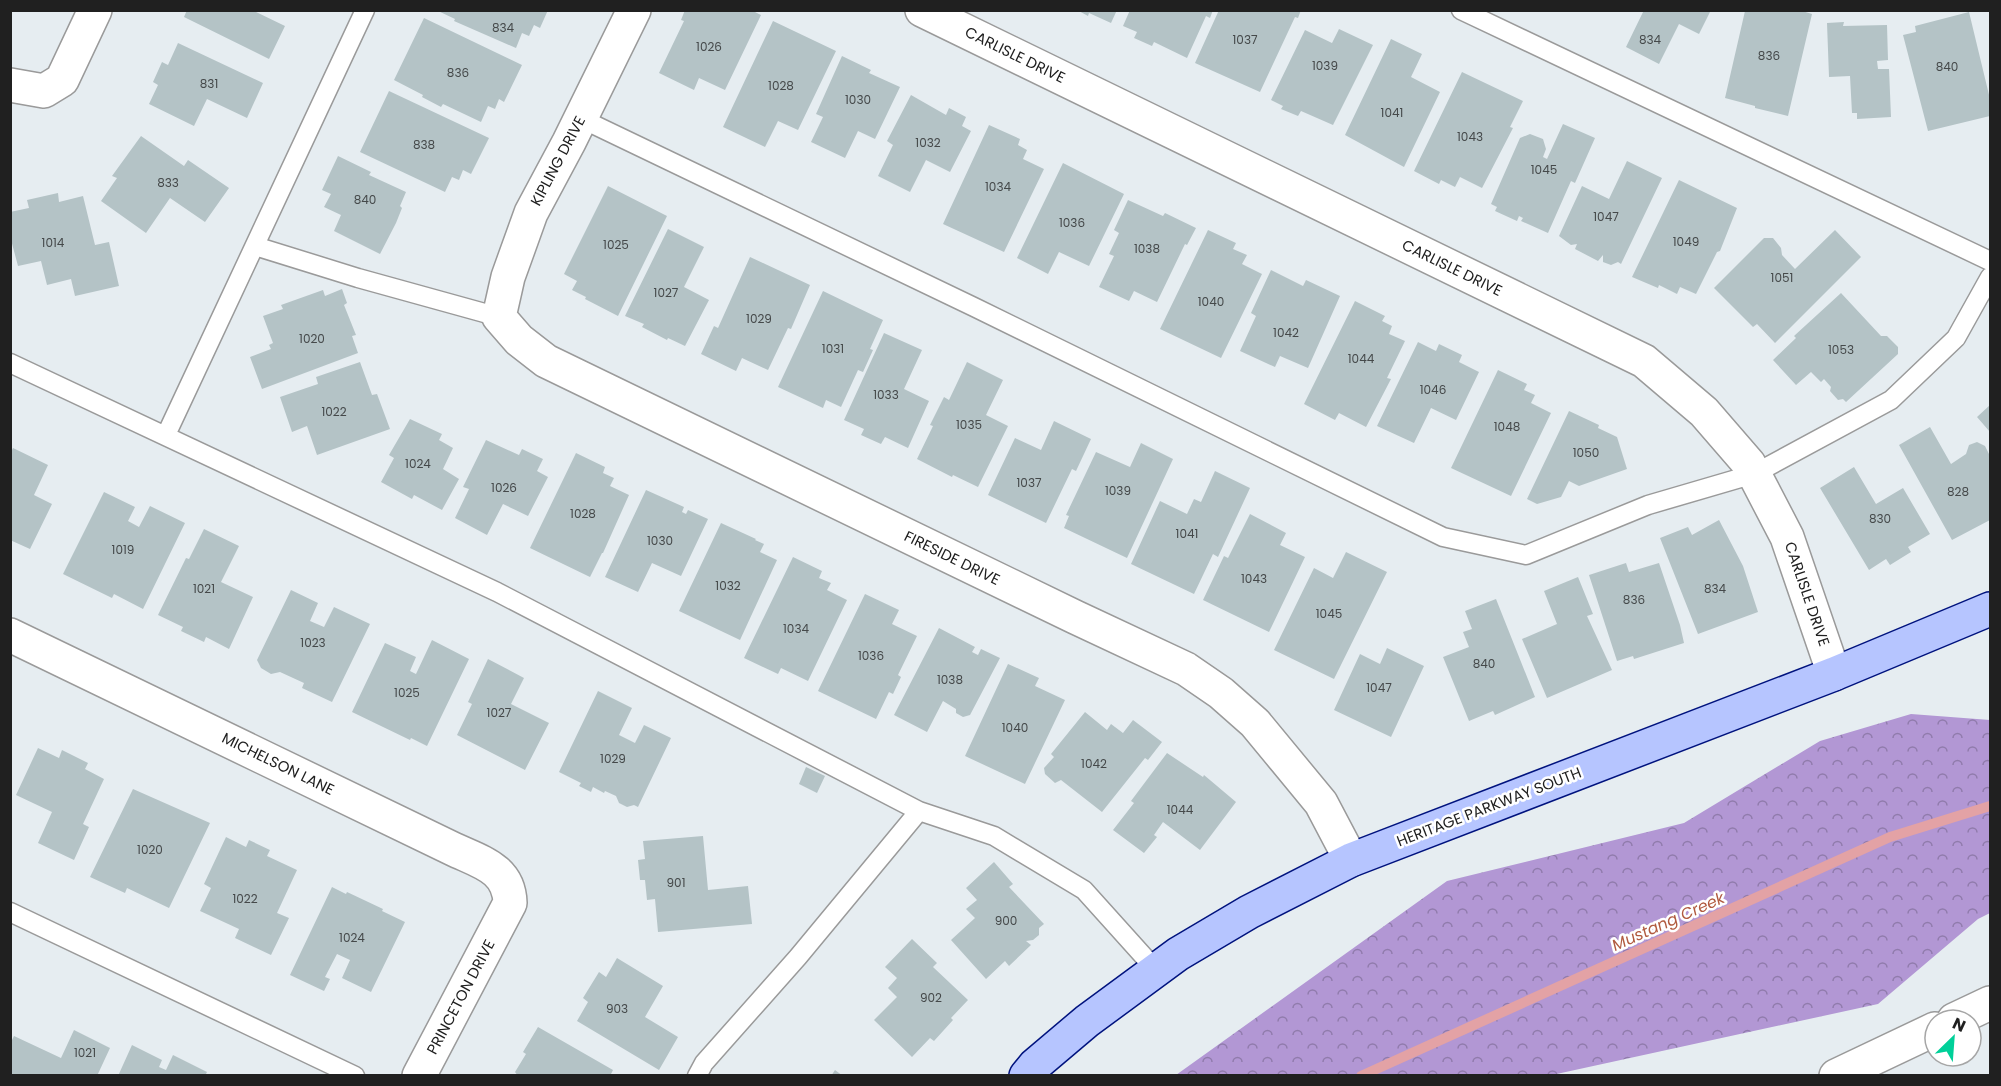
<svg xmlns="http://www.w3.org/2000/svg" width="2001" height="1086" font-family="Poppins,sans-serif">
	<style>
		.forest { fill: url(#forest-crowns) }
		.lines { fill: none; stroke-linecap: round; stroke-linejoin: round }
		.stream { stroke: #e3a2a5; stroke-width: 10 }
		.building { fill: #b4c3c6 }
		.lane-casing { stroke: #9a9a9a; stroke-width: 21 }
		.street-casing { stroke: #9a9a9a; stroke-width: 36 }
		.secondary-casing { stroke: #00137e; stroke-width: 36 }
		.lane { stroke: #fff; stroke-width: 18 }
		.street { stroke: #fff; stroke-width: 33 }
		.secondary { stroke: #b6c5ff; stroke-width: 33 }
		.labels { text-anchor: middle; stroke-width: 5; stroke-linejoin: round; paint-order: stroke }
		.number-label { font-size: 12px; fill: #45494a }
		.street-label { font-size: 15px; fill: #202020; stroke: #fff }
		.water-label { font-size: 16px; font-style: italic; fill: #b15b40; stroke: #fff }
	</style>
	<defs>
		<pattern id="forest-crowns" width="20" height="18" patternUnits="userSpaceOnUse" patternTransform="scale(1.5)"><rect width="20" height="18" fill="#b297d4"/><path d="M2 6a3 3 0 1 1 6 0M12 15a3 3 0 1 1 6 0" fill="none" stroke="#907bac"/></pattern>
	</defs>
	<rect width="100%" height="100%" fill="#e6edf1"/>
	<!-- forest -->
	<path class="forest" d="M1911,714L1990,720V913L1978,919L1878,1004L1552,1075H1176L1447,881L1684,823L1820,741Z"/>
	<g class="lines">
		<!-- stream -->
		<path class="stream" d="M1361,1076L1890,837L1990,806"/>
	</g>
	<!-- building -->
	<path class="building" d="M187,10H252L285,26L269,59L184,17Z
		M436,10H548L540,28L534,25L529,36L522,33L516,48L454,21L455,19Z
		M685,10H751L761,15L725,90L699,78L694,90L659,73L684,21L681,20Z
		M1077,10H1117L1111,23L1089,13L1088,16Z
		M1130,10H1213L1210,18L1206,16L1187,58L1154,42L1152,46L1134,38L1137,32L1123,26Z
		M1219,10H1301L1298,18L1295,17L1260,92L1195,63Z
		M1644,10H1711L1699,34L1679,24L1659,64L1626,47Z
		M1748,10H1799L1812,14L1788,116L1755,108V106L1725,98L1745,11Z
		M1969,12L1990,99V116L1928,131L1903,35L1916,32L1915,26Z
		M424,18L522,65L504,102L499,99L495,109L488,106L481,122L443,104L441,107L422,97L423,95L394,80Z
		M773,21L836,51L798,130L778,121L765,147L723,127Z
		M1844,22L1843,26L1887,25L1888,60L1877,61L1878,69H1889L1891,117L1857,119V113H1852L1850,76L1829,77L1827,23Z
		M1339,29L1373,45L1333,125L1301,111L1298,116L1281,109L1283,106L1271,100L1305,30L1332,43Z
		M1391,39L1422,54L1411,77L1440,92L1404,167L1345,135Z
		M178,43L263,83L247,118L207,99L194,126L149,104L158,85L153,82L162,62L168,65Z
		M842,56L871,70L869,73L900,87L875,139L858,131L845,158L811,142L823,117L816,114Z
		M1462,72L1523,101L1510,127L1513,128L1482,188L1460,177L1455,187L1441,180L1439,184L1414,171Z
		M389,91L489,138L471,174L463,170L459,180L452,177L445,192L360,152Z
		M911,95L946,115L949,108L966,117L962,126L971,131L950,172L926,160L910,192L878,176L893,145L887,141Z
		M1563,124L1595,138L1575,183L1571,181L1548,233L1521,221L1523,218L1519,216L1517,221L1495,211L1497,207L1491,204L1520,138L1530,134L1543,139L1546,149L1543,157L1547,159Z
		M989,125L1020,139L1018,145L1027,150L1023,159L1044,169L1004,252L943,224Z
		M141,136L184,166L188,160L229,188L205,222L170,198L146,233L101,201L117,178L112,176Z
		M338,156L371,172L369,175L406,192L400,206L402,208L396,223L380,254L334,231L341,215L324,207L331,194L322,190Z
		M1627,161L1662,178L1621,264L1618,262L1611,265L1603,262V255L1598,261L1575,249L1577,244L1571,245L1559,236L1582,186L1609,199Z
		M1063,163L1124,194L1089,266L1059,252L1048,274L1017,258Z
		M1679,180L1737,208L1720,251L1717,252L1696,294L1680,287L1677,294L1659,285L1658,288L1632,277Z
		M608,186L667,216L618,316L585,299L586,297L572,290L577,281L564,274Z
		M58,193L59,202L83,196L95,245L109,242L119,286L75,296L71,279L47,285L41,261L18,266L10,236V212L29,208L27,200Z
		M1128,200L1163,216L1165,213L1196,228L1187,245L1185,244L1157,302L1134,291L1129,301L1099,287L1114,256L1109,254L1119,233L1114,230Z
		M668,229L704,247L684,287L709,300L685,346L668,338L667,340L642,327L644,324L625,316Z
		M1208,230L1236,243L1233,249L1247,255L1242,264L1262,274L1221,358L1160,329Z
		M1835,230L1861,257L1775,343L1757,324L1753,327L1714,288L1764,238H1773L1781,248L1782,255L1795,269Z
		M750,257L810,285L791,329L788,328L768,370L742,358L736,371L701,354L714,326L718,328Z
		M1271,270L1303,286L1306,280L1340,296L1308,368L1280,356L1275,367L1240,351L1256,316L1251,313Z
		M342,289L347,303L344,305L356,335L352,336L358,353L262,389L250,357L271,349L269,345L273,343L263,316L283,309L281,305L323,290L325,296Z
		M823,291L883,320L870,349L873,350L863,372L858,370L841,407L826,400L823,408L778,387Z
		M1841,293L1881,336H1887L1898,347V354L1846,402L1843,399L1838,400L1830,391L1831,387L1824,379L1821,382L1811,372L1796,385L1773,360L1796,338L1794,336Z
		M1355,301L1385,316L1382,321L1392,326L1389,334L1405,341L1387,378L1391,379L1366,427L1339,413L1335,420L1304,404Z
		M884,333L922,350L904,389L929,401L908,448L885,437L881,444L861,435L864,429L844,420Z
		M1418,342L1436,351L1439,344L1462,355L1459,362L1479,372L1456,420L1431,408L1414,443L1377,426Z
		M360,362L372,395L377,394L390,429L317,455L307,426L292,432L280,397L318,384L316,377Z
		M967,362L1003,380L986,415L1008,426L978,487L953,475L952,477L917,459L933,426L930,425L944,397L949,400Z
		M1498,370L1527,384L1524,390L1535,395L1531,403L1551,413L1511,496L1451,468Z
		M1990,405V432L1977,417Z
		M1569,411L1599,425L1598,428L1617,437L1627,469L1579,486L1569,481L1561,497L1537,504L1527,499Z
		M410,419L442,434L439,440L453,448L443,469L459,479L442,510L414,495L412,499L381,482L394,458L389,455Z
		M1054,421L1091,439L1076,471L1072,469L1046,523L988,495L1015,438L1041,450Z
		M1930,427L1951,464L1966,454L1969,445L1977,442L1985,446L1990,456V520L1952,540L1899,445Z
		M486,440L519,455L522,449L543,459L537,471L548,477L528,516L503,504L487,535L455,518L469,489L463,487Z
		M1141,443L1173,459L1127,558L1064,528L1069,516L1066,515L1096,452L1130,467Z
		M13,448L48,465L34,495L52,504L30,549L10,540V454Z
		M576,453L605,467L603,473L614,478L610,486L629,495L603,553H602L590,577L530,548Z
		M1854,467L1876,504L1903,488L1930,534L1908,547L1911,552L1890,565L1886,559L1869,570L1820,488Z
		M1215,471L1250,488L1218,557L1213,554L1194,594L1131,564L1160,501L1187,514L1194,499L1201,502Z
		M646,490L684,507L682,512L686,514L688,510L708,519L681,576L652,563L638,592L605,577Z
		M104,492L135,507L128,521L139,527L150,506L185,523L143,609L114,594L112,598L63,574Z
		M1250,514L1286,533L1280,545L1305,557L1269,632L1203,600L1224,556L1228,558Z
		M1719,520L1743,566L1758,612L1698,634L1660,538L1688,527L1692,535Z
		M721,523L756,539L755,540L764,544L760,552L777,560L740,640L679,611Z
		M204,529L239,546L221,582L253,597L229,649L206,637L204,642L181,631L183,627L158,615L186,558L189,559Z
		M1346,552L1387,572L1334,679L1274,650L1314,568L1333,578Z
		M793,557L822,571L819,578L831,583L827,590L847,600L808,681L781,668L778,674L744,658Z
		M1626,563L1629,572L1659,563L1680,625L1684,643L1634,659L1633,656L1617,661L1589,575Z
		M1578,577L1593,614L1587,616L1612,670L1547,698L1522,639L1557,624L1544,591Z
		M291,590L318,603L310,621L324,627L334,607L370,624L332,702L302,688L304,683L280,672L271,674L261,668L257,660Z
		M865,594L899,610L892,624L917,636L898,675L901,677L893,694L889,692L876,719L818,691Z
		M1496,599L1535,697L1495,715L1493,711L1469,721L1443,657L1469,647L1463,632L1472,629L1465,611Z
		M939,628L975,647L972,652L978,655L981,649L1000,658L970,715L963,717L956,713V709L943,701L927,732L894,715Z
		M432,640L469,659L427,746L411,738L410,740L352,712L385,643L416,657L410,671L416,674Z
		M1387,648L1424,666L1391,737L1334,710L1360,654L1380,664Z
		M488,659L524,678L511,704L549,723L525,770L457,735L472,704L468,702Z
		M1008,664L1039,678L1035,686L1065,700L1025,784L965,756Z
		M598,691L632,708L619,735L635,743L644,725L671,738L638,807L634,805L627,807L619,803L616,796L605,791L604,793L593,787L591,792L579,786L581,783L559,772Z
		M1085,712L1107,730L1111,724L1123,733L1133,720L1162,742L1148,760L1145,758L1102,812L1061,780L1055,783L1045,774L1044,768L1054,757L1051,754Z
		M38,748L59,758L62,750L88,763L85,769L104,779L83,824L89,827L74,860L38,843L52,812L16,795Z
		M1167,753L1203,777L1204,775L1236,802L1200,850L1163,822L1154,835L1157,837L1144,853L1113,830L1134,803L1131,801Z
		M806,767L825,776L817,793L799,784Z
		M133,789L210,823L169,908L127,888L125,893L90,877Z
		M703,836L708,890L748,886L752,924L658,932L655,899L647,900L645,880H640L638,860L645,859L643,841Z
		M226,837L246,847L249,840L270,850L267,856L297,870L277,913L289,918L271,955L235,938L239,929L200,911L211,888L204,884Z
		M994,862L1013,884L1009,887L1044,924L1039,928V935L1033,940L1026,941L1031,945L1009,966L1005,961L986,979L951,940L975,918L966,909L977,900L966,888Z
		M332,887L346,894L347,892L383,909L382,911L405,922L371,992L342,978L350,960L337,954L325,977L330,979L324,991L290,975Z
		M912,939L937,963L933,967L968,1000L951,1018L953,1020L934,1041L930,1038L912,1057L874,1020L897,997L888,988L897,978L885,967Z
		M617,958L663,986L645,1017L678,1037L659,1070L577,1021L588,1002L583,998L599,972L606,977Z
		M538,1027L613,1070L610,1076H518L515,1072L526,1054L523,1052Z
		M74,1030L110,1048L97,1076H10V1044L14,1036L61,1058Z
		M132,1045L162,1060L159,1067L166,1070L173,1055L207,1072L205,1076H118Z
		M835,1070L843,1076H831Z"/>
	<g class="lines">
		<!-- lane casing -->
		<g class="lane-casing">
			<path id="lane" d="M1461,10L1990,261
				M580,118L974,307L1443,537L1526,555L1648,505L1754,474L1891,400L1956,338L1990,277
				M255,246L358,278L499,317
				M10,363L497,592L919,811L994,836L1084,890L1156,970
				M166,435L365,10
				M10,912L355,1076
				M697,1076L704,1063L798,957L919,811"/>
		</g>
		<!-- street casing -->
		<g class="street-casing">
			<path id="street" d="M634,10L569,142L531,213L508,277L499,317L519,340L546,361L1075,617L1186,669L1221,693L1255,723L1321,803L1351,860
				M922,10L1644,361L1704,412L1749,464L1787,537L1834,674
				M10,85L44,91L62,80L95,10
				M10,635L453,849C480,862 509,868 510,903L419,1076
				M1954,1020L1990,1003
				M1836,1076L1935,1029"/>
		</g>
		<!-- secondary casing -->
		<g class="secondary-casing">
			<path id="secondary" d="M1026,1076L1035,1065L1087,1021L1178,954L1249,912L1351,860L1834,674L1990,609"/>
		</g>
		<!-- lane -->
		<use href="#lane" class="lane"/>
		<!-- street -->
		<use href="#street" class="street"/>
		<!-- secondary -->
		<use href="#secondary" class="secondary"/>
	</g>
	<g class="labels">
		<!-- number labels -->
		<g class="number-label">
			<text x="503" y="32">834</text>
			<text x="1245" y="44">1037</text>
			<text x="1650" y="44">834</text>
			<text x="709" y="51">1026</text>
			<text x="1769" y="60">836</text>
			<text x="1325" y="70">1039</text>
			<text x="1947" y="71">840</text>
			<text x="458" y="77">836</text>
			<text x="209" y="88">831</text>
			<text x="781" y="90">1028</text>
			<text x="858" y="104">1030</text>
			<text x="1392" y="117">1041</text>
			<text x="1470" y="141">1043</text>
			<text x="928" y="147">1032</text>
			<text x="424" y="149">838</text>
			<text x="1544" y="174">1045</text>
			<text x="168" y="187">833</text>
			<text x="998" y="191">1034</text>
			<text x="365" y="204">840</text>
			<text x="1606" y="221">1047</text>
			<text x="1072" y="227">1036</text>
			<text x="1686" y="246">1049</text>
			<text x="53" y="247">1014</text>
			<text x="616" y="249">1025</text>
			<text x="1147" y="253">1038</text>
			<text x="1782" y="282">1051</text>
			<text x="666" y="297">1027</text>
			<text x="1211" y="306">1040</text>
			<text x="759" y="323">1029</text>
			<text x="1286" y="337">1042</text>
			<text x="312" y="343">1020</text>
			<text x="833" y="353">1031</text>
			<text x="1841" y="354">1053</text>
			<text x="1361" y="363">1044</text>
			<text x="1433" y="394">1046</text>
			<text x="886" y="399">1033</text>
			<text x="334" y="416">1022</text>
			<text x="969" y="429">1035</text>
			<text x="1507" y="431">1048</text>
			<text x="1586" y="457">1050</text>
			<text x="418" y="468">1024</text>
			<text x="1029" y="487">1037</text>
			<text x="504" y="492">1026</text>
			<text x="1118" y="495">1039</text>
			<text x="1958" y="496">828</text>
			<text x="583" y="518">1028</text>
			<text x="1880" y="523">830</text>
			<text x="1187" y="538">1041</text>
			<text x="660" y="545">1030</text>
			<text x="123" y="554">1019</text>
			<text x="1254" y="583">1043</text>
			<text x="728" y="590">1032</text>
			<text x="204" y="593">1021</text>
			<text x="1715" y="593">834</text>
			<text x="1634" y="604">836</text>
			<text x="1329" y="618">1045</text>
			<text x="796" y="633">1034</text>
			<text x="313" y="647">1023</text>
			<text x="871" y="660">1036</text>
			<text x="1484" y="668">840</text>
			<text x="950" y="684">1038</text>
			<text x="1379" y="692">1047</text>
			<text x="407" y="697">1025</text>
			<text x="499" y="717">1027</text>
			<text x="1015" y="732">1040</text>
			<text x="613" y="763">1029</text>
			<text x="1094" y="768">1042</text>
			<text x="1180" y="814">1044</text>
			<text x="150" y="854">1020</text>
			<text x="676" y="887">901</text>
			<text x="245" y="903">1022</text>
			<text x="1006" y="925">900</text>
			<text x="352" y="942">1024</text>
			<text x="931" y="1002">902</text>
			<text x="617" y="1013">903</text>
			<text x="85" y="1057">1021</text>
		</g>
		<!-- street labels -->
		<g class="street-label">
			<text transform="translate(1015 55) rotate(26)" y="5">CARLISLE DRIVE</text>
			<text transform="translate(558 161) rotate(-62)" y="5">KIPLING DRIVE</text>
			<text transform="translate(1452 268) rotate(26)" y="5">CARLISLE DRIVE</text>
			<text transform="translate(952 558) rotate(26)" y="5">FIRESIDE DRIVE</text>
			<text transform="translate(1807 594) rotate(71)" y="5">CARLISLE DRIVE</text>
			<text transform="translate(278 764) rotate(26)" y="5">MICHELSON LANE</text>
			<text transform="translate(1489 807) rotate(-21)" y="5">HERITAGE PARKWAY SOUTH</text>
			<text transform="translate(461 997) rotate(-62)" y="5">PRINCETON DRIVE</text>
		</g>
		<!-- water labels -->
		<g class="water-label">
			<text transform="translate(1668 921) rotate(-24)" y="6">Mustang Creek</text>
		</g>
	</g>
	<!-- border -->
	<rect width="2001" height="1086" fill="none" stroke="#202020" stroke-width="24"/>
	<!-- north arrow -->
	<g transform="translate(1953 1038) rotate(25)"><circle r="28" fill="#ffffff" stroke="#a6a6a6" stroke-width="1.5"/>
	<path d="M0-4.5L10 22L0 15L-10 22Z" fill="#00d099"/>
	<text y="-9" font-size="16" font-weight="bold" text-anchor="middle" fill="#202020">N</text>
	</g>
</svg>
